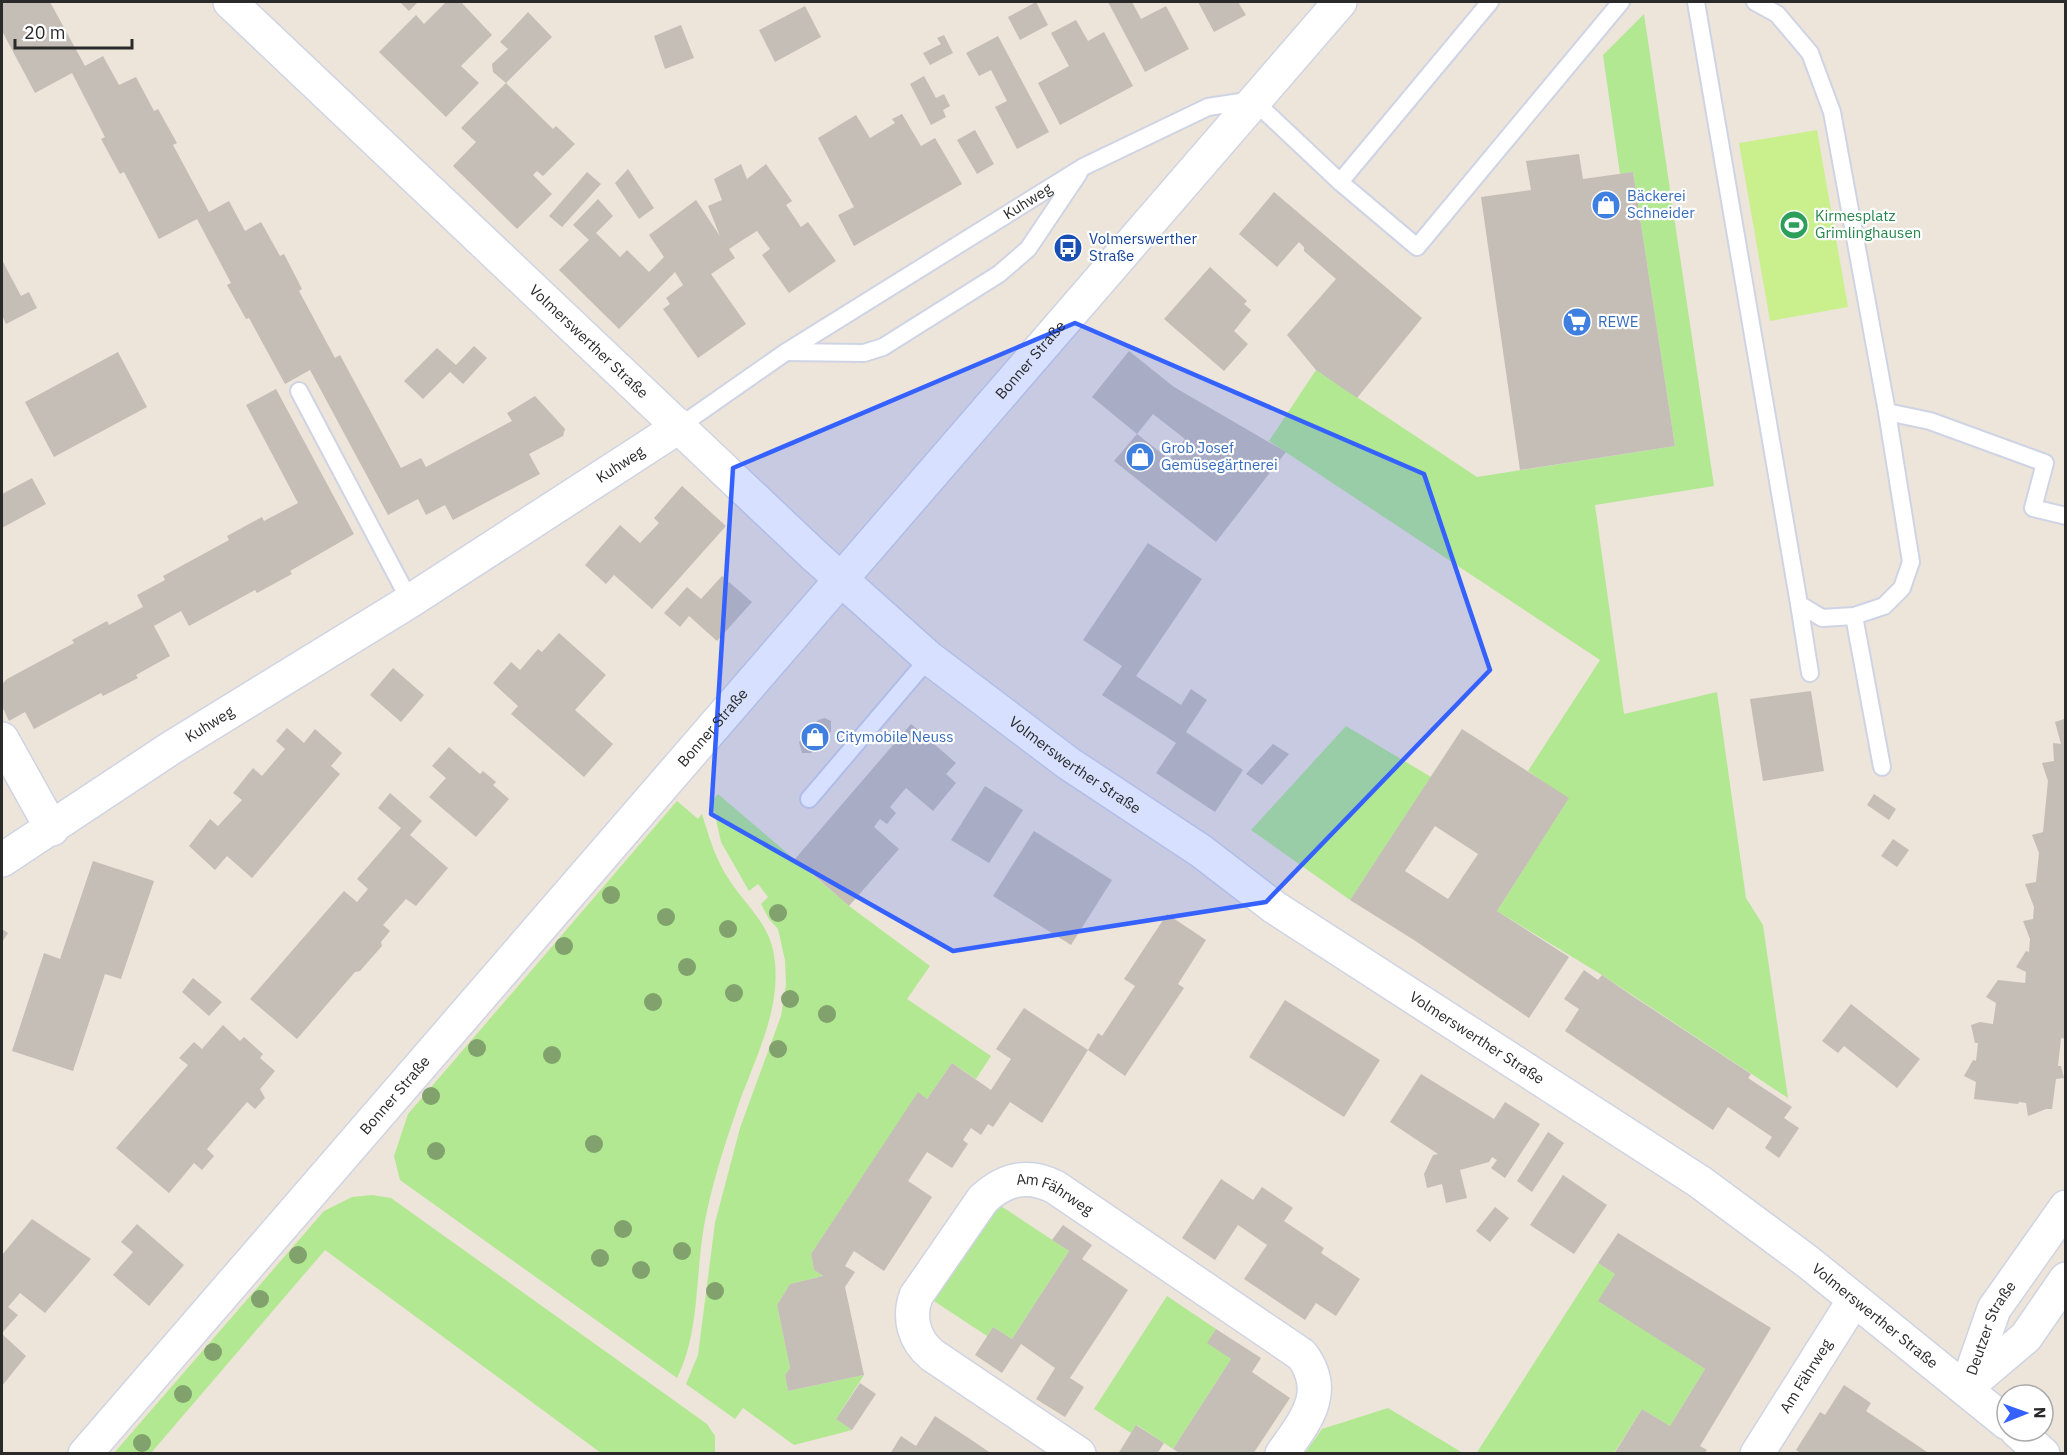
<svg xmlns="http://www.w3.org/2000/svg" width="2067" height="1455" font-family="'IBM Plex Sans',sans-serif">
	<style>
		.green { fill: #b2e892 }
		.pitch { fill: #caf08d }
		.building { fill: #c5beb7; fill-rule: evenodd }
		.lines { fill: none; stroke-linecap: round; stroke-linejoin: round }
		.service-casing { stroke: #cfd4e4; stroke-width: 20 }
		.minor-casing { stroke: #cfd4e4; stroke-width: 36 }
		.tertiary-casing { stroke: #cfd4e4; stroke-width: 36 }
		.secondary-casing { stroke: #cfd4e4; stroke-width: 36 }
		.service { stroke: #fff; stroke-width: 16 }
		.minor { stroke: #fff; stroke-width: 33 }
		.tertiary { stroke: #fff; stroke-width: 33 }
		.secondary { stroke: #fff; stroke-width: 33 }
		.tree { fill: #81a26d }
		.marked { fill: #3562ff; fill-opacity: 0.2; stroke: #3562ff; stroke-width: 4.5; stroke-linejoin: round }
		.labels { text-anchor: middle; stroke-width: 4.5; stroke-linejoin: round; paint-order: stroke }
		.shop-label { font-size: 15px; fill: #366cbe; stroke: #fff; text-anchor: start }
		.street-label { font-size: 15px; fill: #2a2a2a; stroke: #fff }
		.leisure-label { font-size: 15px; fill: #27864d; stroke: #fff; text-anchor: start }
		.transit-label { font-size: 15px; fill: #164399; stroke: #fff; text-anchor: start }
	</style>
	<rect width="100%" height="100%" fill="#ede4da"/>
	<!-- green -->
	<path class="green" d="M1644,14L1714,486L1595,505L1624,714L1717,692L1746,898L1763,925L1788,1098L1602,975L1497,911L1568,799L1528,771L1600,660L1269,441L1316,370L1477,477L1675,446L1633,172L1620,174L1603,55Z
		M1346,726L1431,777L1350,900L1251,830Z
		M718,794L849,906L930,966L907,999L991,1056L976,1079L952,1063L927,1099L918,1093L811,1254L814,1270L823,1276L790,1284L777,1305L790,1368L785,1375L788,1391L864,1375L836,1419L852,1430L794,1445L743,1408L735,1419L686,1384L698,1355L715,1223L740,1128L781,1016L786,984L785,960L778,929L769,919L761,904L768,897L758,884L749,891L721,842L712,801Z
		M677,801L698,819L702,814C709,837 716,861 730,881C745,904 767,922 773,950C785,1006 753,1061 736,1112C723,1149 711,1188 704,1226C695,1277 700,1332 677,1378L400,1180L394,1156L408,1114Z
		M372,1195L391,1198L707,1424L715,1436V1453H601L325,1250L151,1453H114L324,1211L352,1197Z
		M998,1204L1069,1251L1012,1339L993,1327L987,1336L934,1301Z
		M1598,1263L1615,1274L1599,1301L1705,1369L1670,1426L1642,1409L1614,1453L1476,1454Z
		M1167,1296L1216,1329L1208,1343L1231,1359L1173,1449L1137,1425L1131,1433L1094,1409Z
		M1388,1408L1463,1453H1305L1322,1429Z"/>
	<!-- pitch -->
	<path class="pitch" d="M1817,130L1848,307L1770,321L1739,143Z"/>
	<!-- building -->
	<path class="building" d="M2,2H50L85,66L103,56L119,85L136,77L154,111L158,109L177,143L173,145L209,212L229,201L245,231L261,222L280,256L284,254L302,289L299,291L335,358L340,355L401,468L421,458L426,467L512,421L507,413L535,396L565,429L563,436L529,454L540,474L453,520L445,505L426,515L418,499L388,515L310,370L285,384L249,318L246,319L227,285L231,283L197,219L159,239L124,172L120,174L101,139L105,137L72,73L35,93L2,31Z
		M400,2H418L409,11Z
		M446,2H461L492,35L461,66L479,83L446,117L379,52L416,15L424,24Z
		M1036,2L1048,25L1020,40L1008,17Z
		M1108,2H1132L1141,19L1166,6L1189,49L1145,72Z
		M1198,2H1238L1246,15L1214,32Z
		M805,6L821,37L775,62L759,30Z
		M528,12L552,37L506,83L493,72L492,64L508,49L500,42Z
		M1076,20L1088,41L1104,32L1133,86L1060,125L1038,83L1069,66L1051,33Z
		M681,25L694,58L665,69L654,36Z
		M944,35L953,53L930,65L923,53L941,44L937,38Z
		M998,36L1049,132L1017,149L995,107L1007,101L991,70L979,76L966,53Z
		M924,76L936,98L944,94L950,106L943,110L946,117L931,125L910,84Z
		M506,83L553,129L556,126L575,144L543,176L537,171L533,175L552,194L517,229L453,166L476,142L461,128Z
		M902,114L921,146L935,138L962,184L854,246L838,215L854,207L818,138L856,115L870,138L895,123L892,119Z
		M975,130L994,164L977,174L957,140Z
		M1579,154L1583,179L1633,172L1675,446L1520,470L1481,197L1531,190L1526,161Z
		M741,164L747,179L766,164L792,201L786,205L801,227L808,222L836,261L789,293L762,255L770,249L757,231L741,241L729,249L735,258L711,274L746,324L698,358L663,309L670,304L666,298L683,285L675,272L619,329L559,270L589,240L573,225L598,199L613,216L596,233L620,257L627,250L649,272L664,257L649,235L696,200L720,236L708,206L722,200L714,179Z
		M628,169L654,208L639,219L615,183Z
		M587,172L601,184L562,227L549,216Z
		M1274,192L1422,318L1357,398L1316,370L1287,335L1336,279L1304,251V247L1299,242L1277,267L1239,234Z
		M2,260L21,296L29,292L37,308L6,324L2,315Z
		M1210,267L1247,301L1244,304L1251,310L1234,331L1248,344L1224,371L1164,319Z
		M474,346L487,358L463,384L450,372L423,399L404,381L437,348L456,365Z
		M1129,351L1174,387L1286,452L1216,542L1114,461L1137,434L1092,397ZM1153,414L1185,439L1169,459L1137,434Z
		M118,352L147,407L54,457L25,402Z
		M276,389L354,534L290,571L292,574L257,593L255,590L189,626L181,611L154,626L170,656L136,675L138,678L103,696L101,693L34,729L25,712L9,721L2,706V684L7,679L74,643L72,640L107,621L109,625L143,607L137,595L165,580L163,576L229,540L227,536L262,517L264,521L298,503L246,405Z
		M32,478L46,504L2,528V494Z
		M682,486L726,526L652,609L614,575L606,584L585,565L620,525L640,543L659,523L654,518Z
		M1148,543L1202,579L1136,676L1181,705L1191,689L1207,700L1186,732L1243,770L1215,812L1156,773L1176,743L1102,695L1122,666L1083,640Z
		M722,576L752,602L717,641L689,616L680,627L664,613L687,587L701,599Z
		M559,633L606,675L575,710L613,744L584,777L511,714L518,706L493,683L511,662L520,670L538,649L542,652Z
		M393,668L424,695L401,722L370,695Z
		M1811,691L1824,771L1763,781L1750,699Z
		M2066,716V1039L2061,1038L2058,1066H2061L2064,1078L2056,1079L2052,1109H2046L2028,1116L2026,1103L2019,1102L2018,1104L1974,1099L1976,1082L1964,1076L1973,1060L1976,1061L1978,1043H1975L1971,1025L1980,1022L1993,1024L1996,1003L1986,997L1998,980L2025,983L2026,972L2016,967L2026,951L2029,952L2030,939L2023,921L2033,919L2034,907L2025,884L2036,882L2039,853L2032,835L2043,832L2048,781L2042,763L2054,761L2053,743L2061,744L2055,722L2064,719Z
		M825,718L831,721V731L811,753H802L799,742L818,720Z
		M911,724L956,763L946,774L956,783L933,811L906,788L890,807L896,813L887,824L880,819L874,827L899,849L849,906L795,859Z
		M287,728L304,743L315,729L342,753L331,766L340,774L252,878L227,856L215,870L189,846L210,819L218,826L242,800L233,793L253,768L262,776L285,749L276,741Z
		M1462,729L1569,798L1497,911L1569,957L1529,1018L1414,940L1350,900ZM1435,826L1478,854L1448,899L1405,871Z
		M1273,744L1289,754L1262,785L1246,774Z
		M449,747L480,774L483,771L496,782L493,785L509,799L476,837L429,797L446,778L432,766Z
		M985,786L1023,810L989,863L951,840Z
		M390,793L422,821L410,835L448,868L416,906L406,899L383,925L390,931L381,942L382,946L360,971L355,972L297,1039L250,999L344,891L357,902L368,889L357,879L401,828L378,808Z
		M1874,794L1896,809L1889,820L1867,805Z
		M1034,831L1112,880L1071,945L993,896Z
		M1893,839L1909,850L1897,867L1881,856Z
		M93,861L154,881L121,979L105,974L73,1071L12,1051L44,953L60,959Z
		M1167,914L1206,940L1178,984L1184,988L1125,1076L1088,1050L1098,1033L1102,1036L1135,986L1124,979Z
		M2,929L8,933L2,942Z
		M1584,970L1598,980L1602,975L1631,995L1751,1074L1748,1078L1792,1107L1784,1118L1799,1128L1779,1158L1765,1148L1772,1137L1728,1107L1713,1130L1565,1031L1579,1009L1564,999Z
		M193,978L222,1002L209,1016L182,992Z
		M1285,1000L1380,1060L1344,1117L1249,1057Z
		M1851,1004L1920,1059L1897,1088L1844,1046L1838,1053L1822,1041Z
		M1024,1008L1088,1050L1042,1123L1010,1102L993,1127L988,1124L981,1135L971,1128L963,1140L968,1144L952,1168L927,1152L908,1181L932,1197L884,1271L854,1251L845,1266L855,1272L845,1287L864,1375L788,1391L785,1375L790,1368L777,1305L790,1284L823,1276L814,1270L811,1254L918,1092L927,1099L952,1063L991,1090L1011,1059L996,1049Z
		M223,1025L240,1041L244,1037L263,1054L260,1058L275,1071L260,1089L265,1098L255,1109L247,1102L207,1149L214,1156L202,1170L194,1163L169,1193L116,1148L188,1065L179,1058L194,1042L202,1049Z
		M1421,1074L1494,1119L1505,1102L1540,1124L1505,1178L1491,1168L1497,1160L1492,1157L1489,1162L1460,1170L1467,1198L1446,1203L1442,1184L1427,1188L1424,1174L1433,1155L1438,1154L1390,1122Z
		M1548,1132L1564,1143L1532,1192L1517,1181Z
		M1563,1175L1607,1205L1574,1254L1530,1225Z
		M1221,1179L1253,1200L1262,1187L1293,1208L1284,1221L1324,1248L1321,1253L1360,1279L1336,1316L1316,1303L1305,1320L1244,1279L1267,1245L1238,1225L1215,1260L1182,1238Z
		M1495,1207L1509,1218L1490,1242L1476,1231Z
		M32,1219L91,1259L45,1313L20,1293L8,1307L18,1315L2,1333V1255Z
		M137,1224L184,1265L149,1306L113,1275L133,1252L121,1242Z
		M1063,1225L1092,1245L1082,1259L1128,1290L1070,1378L1084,1387L1065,1417L1036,1399L1055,1368L1021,1344L1002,1373L975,1355L993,1327L1012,1339L1069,1251L1052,1240Z
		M1618,1233L1771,1328L1700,1446L1707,1450L1704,1454H1614L1642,1409L1670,1426L1705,1369L1598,1301L1615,1274L1598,1263Z
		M1216,1329L1261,1358L1252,1372L1290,1398L1253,1454H1181L1173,1449L1231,1359L1207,1343Z
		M2,1334L26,1356L2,1386Z
		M860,1383L876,1394L852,1430L836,1419Z
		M1844,1385L1871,1403L1866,1411L1930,1454H1802L1796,1450L1820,1412L1825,1415Z
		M935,1416L970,1439L992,1454H890L901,1436L916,1446Z
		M1136,1425L1164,1443L1157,1454H1118Z"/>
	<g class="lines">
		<!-- service casing -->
		<g class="service-casing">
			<g id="service">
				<path d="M1490,2L1340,182L1417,247L1621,2"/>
				<path d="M1696,2L1799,604L1822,618L1854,616L1884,606L1902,588L1911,562L1887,412L1832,112L1810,53L1777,14L1755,2"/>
				<path d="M786,352L864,353L883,347L999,274L1028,249L1079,173"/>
				<path d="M299,391L410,601"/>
				<path d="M1887,412L1930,421L2045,463L2033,508L2066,516"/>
				<path id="s1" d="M680,426L786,352L1083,167L1208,107L1253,100L1340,182"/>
				<path d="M1799,604L1810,673"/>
				<path d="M1854,616L1882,767"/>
				<path d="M809,799L929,658"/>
			</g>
		</g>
		<!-- minor casing -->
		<g class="minor-casing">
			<g id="minor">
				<path id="s2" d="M230,2L815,556"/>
				<path d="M2,739L52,829"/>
				<path id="s3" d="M2,860L171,748L410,601L680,426"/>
				<path d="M1967,1387L2026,1337L2066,1279"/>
				<path id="s4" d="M1966,1389L1994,1309L2066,1207"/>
				<path id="s5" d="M1079,1454L932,1355C914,1340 908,1318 916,1296L983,1199C1005,1179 1027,1173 1055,1187L1302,1355C1330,1393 1305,1421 1282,1454"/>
				<path id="s6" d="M1757,1454L1854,1300"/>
			</g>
		</g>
		<!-- tertiary casing -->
		<g class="tertiary-casing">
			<g id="tertiary">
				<path id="s7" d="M815,556L929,658L1068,763L1201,851L1274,907L1700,1182L1808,1262L2007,1423"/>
				<path d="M2017,1431L2043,1454"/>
			</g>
		</g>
		<!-- secondary casing -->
		<g class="secondary-casing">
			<g id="secondary">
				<path id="s8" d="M85,1454L1340,2"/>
			</g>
		</g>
		<!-- service -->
		<use href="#service" class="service"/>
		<!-- minor -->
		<use href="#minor" class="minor"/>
		<!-- tertiary -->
		<use href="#tertiary" class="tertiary"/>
		<!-- secondary -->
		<use href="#secondary" class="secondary"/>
	</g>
	<!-- trees -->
	<g class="tree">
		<circle cx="611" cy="895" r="9"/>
		<circle cx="778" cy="913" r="9"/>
		<circle cx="666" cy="917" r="9"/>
		<circle cx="728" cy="929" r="9"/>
		<circle cx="564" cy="946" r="9"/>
		<circle cx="687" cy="967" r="9"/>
		<circle cx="734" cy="993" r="9"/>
		<circle cx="790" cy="999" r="9"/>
		<circle cx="653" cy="1002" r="9"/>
		<circle cx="827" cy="1014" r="9"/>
		<circle cx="477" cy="1048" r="9"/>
		<circle cx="778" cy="1049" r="9"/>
		<circle cx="552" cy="1055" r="9"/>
		<circle cx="431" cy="1096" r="9"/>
		<circle cx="594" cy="1144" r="9"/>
		<circle cx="436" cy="1151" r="9"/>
		<circle cx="623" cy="1229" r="9"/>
		<circle cx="682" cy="1251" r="9"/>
		<circle cx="298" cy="1255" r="9"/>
		<circle cx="600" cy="1258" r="9"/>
		<circle cx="641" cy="1270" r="9"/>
		<circle cx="715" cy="1291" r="9"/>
		<circle cx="260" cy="1299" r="9"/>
		<circle cx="213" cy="1352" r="9"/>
		<circle cx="183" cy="1394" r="9"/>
		<circle cx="142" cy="1443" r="9"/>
	</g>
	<!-- marked area -->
	<path class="marked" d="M1075,323L1424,474L1490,670L1266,902L953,951L711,814L733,468Z"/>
	<!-- icons -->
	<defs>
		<g id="shop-disc" transform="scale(1.5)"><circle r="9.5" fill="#3f7fe0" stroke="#fff"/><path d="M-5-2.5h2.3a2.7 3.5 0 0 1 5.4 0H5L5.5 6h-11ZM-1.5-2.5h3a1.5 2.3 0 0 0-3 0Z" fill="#fff"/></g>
		<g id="stadium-disc" transform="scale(1.5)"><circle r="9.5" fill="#2e9e5b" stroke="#fff"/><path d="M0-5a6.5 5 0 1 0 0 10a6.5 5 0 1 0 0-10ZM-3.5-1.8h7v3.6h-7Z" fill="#fff"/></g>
		<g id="bus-disc" transform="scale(1.5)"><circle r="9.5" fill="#1a4fb4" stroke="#fff"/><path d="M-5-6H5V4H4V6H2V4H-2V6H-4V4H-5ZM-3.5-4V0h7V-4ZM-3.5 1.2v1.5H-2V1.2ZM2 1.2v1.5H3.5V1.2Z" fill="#fff"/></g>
		<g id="supermarket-disc" transform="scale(1.5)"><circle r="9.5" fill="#3f7fe0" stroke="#fff"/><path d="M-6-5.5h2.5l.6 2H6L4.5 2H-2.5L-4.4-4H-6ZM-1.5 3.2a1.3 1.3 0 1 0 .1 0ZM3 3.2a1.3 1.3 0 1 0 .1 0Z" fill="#fff"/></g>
	</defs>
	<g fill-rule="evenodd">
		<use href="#shop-disc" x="1606" y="205"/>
		<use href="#stadium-disc" x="1794" y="225"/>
		<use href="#bus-disc" x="1068" y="248"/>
		<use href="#supermarket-disc" x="1577" y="322"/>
		<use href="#shop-disc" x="1140" y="457"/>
		<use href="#shop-disc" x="815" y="737"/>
	</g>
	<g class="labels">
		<!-- shop labels -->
		<g class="shop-label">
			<text x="1627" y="201">Bäckerei<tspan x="1627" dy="17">Schneider</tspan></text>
			<text x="1598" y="327">REWE</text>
			<text x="1161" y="453">Grob Josef<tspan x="1161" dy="17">Gemüsegärtnerei</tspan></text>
			<text x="836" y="742">Citymobile Neuss</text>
		</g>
		<!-- street labels -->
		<g class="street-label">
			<text dy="5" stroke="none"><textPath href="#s1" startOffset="414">Kuhweg</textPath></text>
			<text dy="5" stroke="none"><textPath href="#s2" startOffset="494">Volmerswerther Straße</textPath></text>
			<text dy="5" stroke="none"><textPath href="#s8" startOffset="1446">Bonner Straße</textPath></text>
			<text dy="5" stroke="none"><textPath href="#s3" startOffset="734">Kuhweg</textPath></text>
			<text dy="5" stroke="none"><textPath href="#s3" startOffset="248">Kuhweg</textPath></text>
			<text dy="5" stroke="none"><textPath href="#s8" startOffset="960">Bonner Straße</textPath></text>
			<text dy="5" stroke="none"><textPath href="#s7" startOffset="334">Volmerswerther Straße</textPath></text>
			<text dy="5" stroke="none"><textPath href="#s7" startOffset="820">Volmerswerther Straße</textPath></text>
			<text dy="5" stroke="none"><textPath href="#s8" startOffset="474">Bonner Straße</textPath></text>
			<text dy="5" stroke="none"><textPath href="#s5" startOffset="441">Am Fährweg</textPath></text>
			<text dy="5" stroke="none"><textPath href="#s7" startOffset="1306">Volmerswerther Straße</textPath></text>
			<text dy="5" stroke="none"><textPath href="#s4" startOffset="66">Deutzer Straße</textPath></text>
			<text dy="5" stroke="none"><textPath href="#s6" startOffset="92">Am Fährweg</textPath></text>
		</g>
		<!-- leisure labels -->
		<g class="leisure-label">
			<text x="1815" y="221">Kirmesplatz<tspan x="1815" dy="17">Grimlinghausen</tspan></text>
		</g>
		<!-- transit labels -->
		<g class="transit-label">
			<text x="1089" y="244">Volmerswerther<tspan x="1089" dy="17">Straße</tspan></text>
		</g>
	</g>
	<!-- border -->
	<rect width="2067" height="1455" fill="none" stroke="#2a2a2a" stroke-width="6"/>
	<!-- north arrow -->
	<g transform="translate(2025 1413) rotate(89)"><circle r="28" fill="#ffffff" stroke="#aaaaaa" stroke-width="1.5"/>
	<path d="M0-4.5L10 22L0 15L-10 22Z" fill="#3562ff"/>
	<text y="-9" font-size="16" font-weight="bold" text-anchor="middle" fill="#2a2a2a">N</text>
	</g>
	<!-- scale -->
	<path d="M15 39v9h117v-9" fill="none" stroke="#2a2a2a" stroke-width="3"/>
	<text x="24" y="39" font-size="18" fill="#2a2a2a" stroke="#ffffff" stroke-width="4.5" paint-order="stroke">20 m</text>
</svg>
